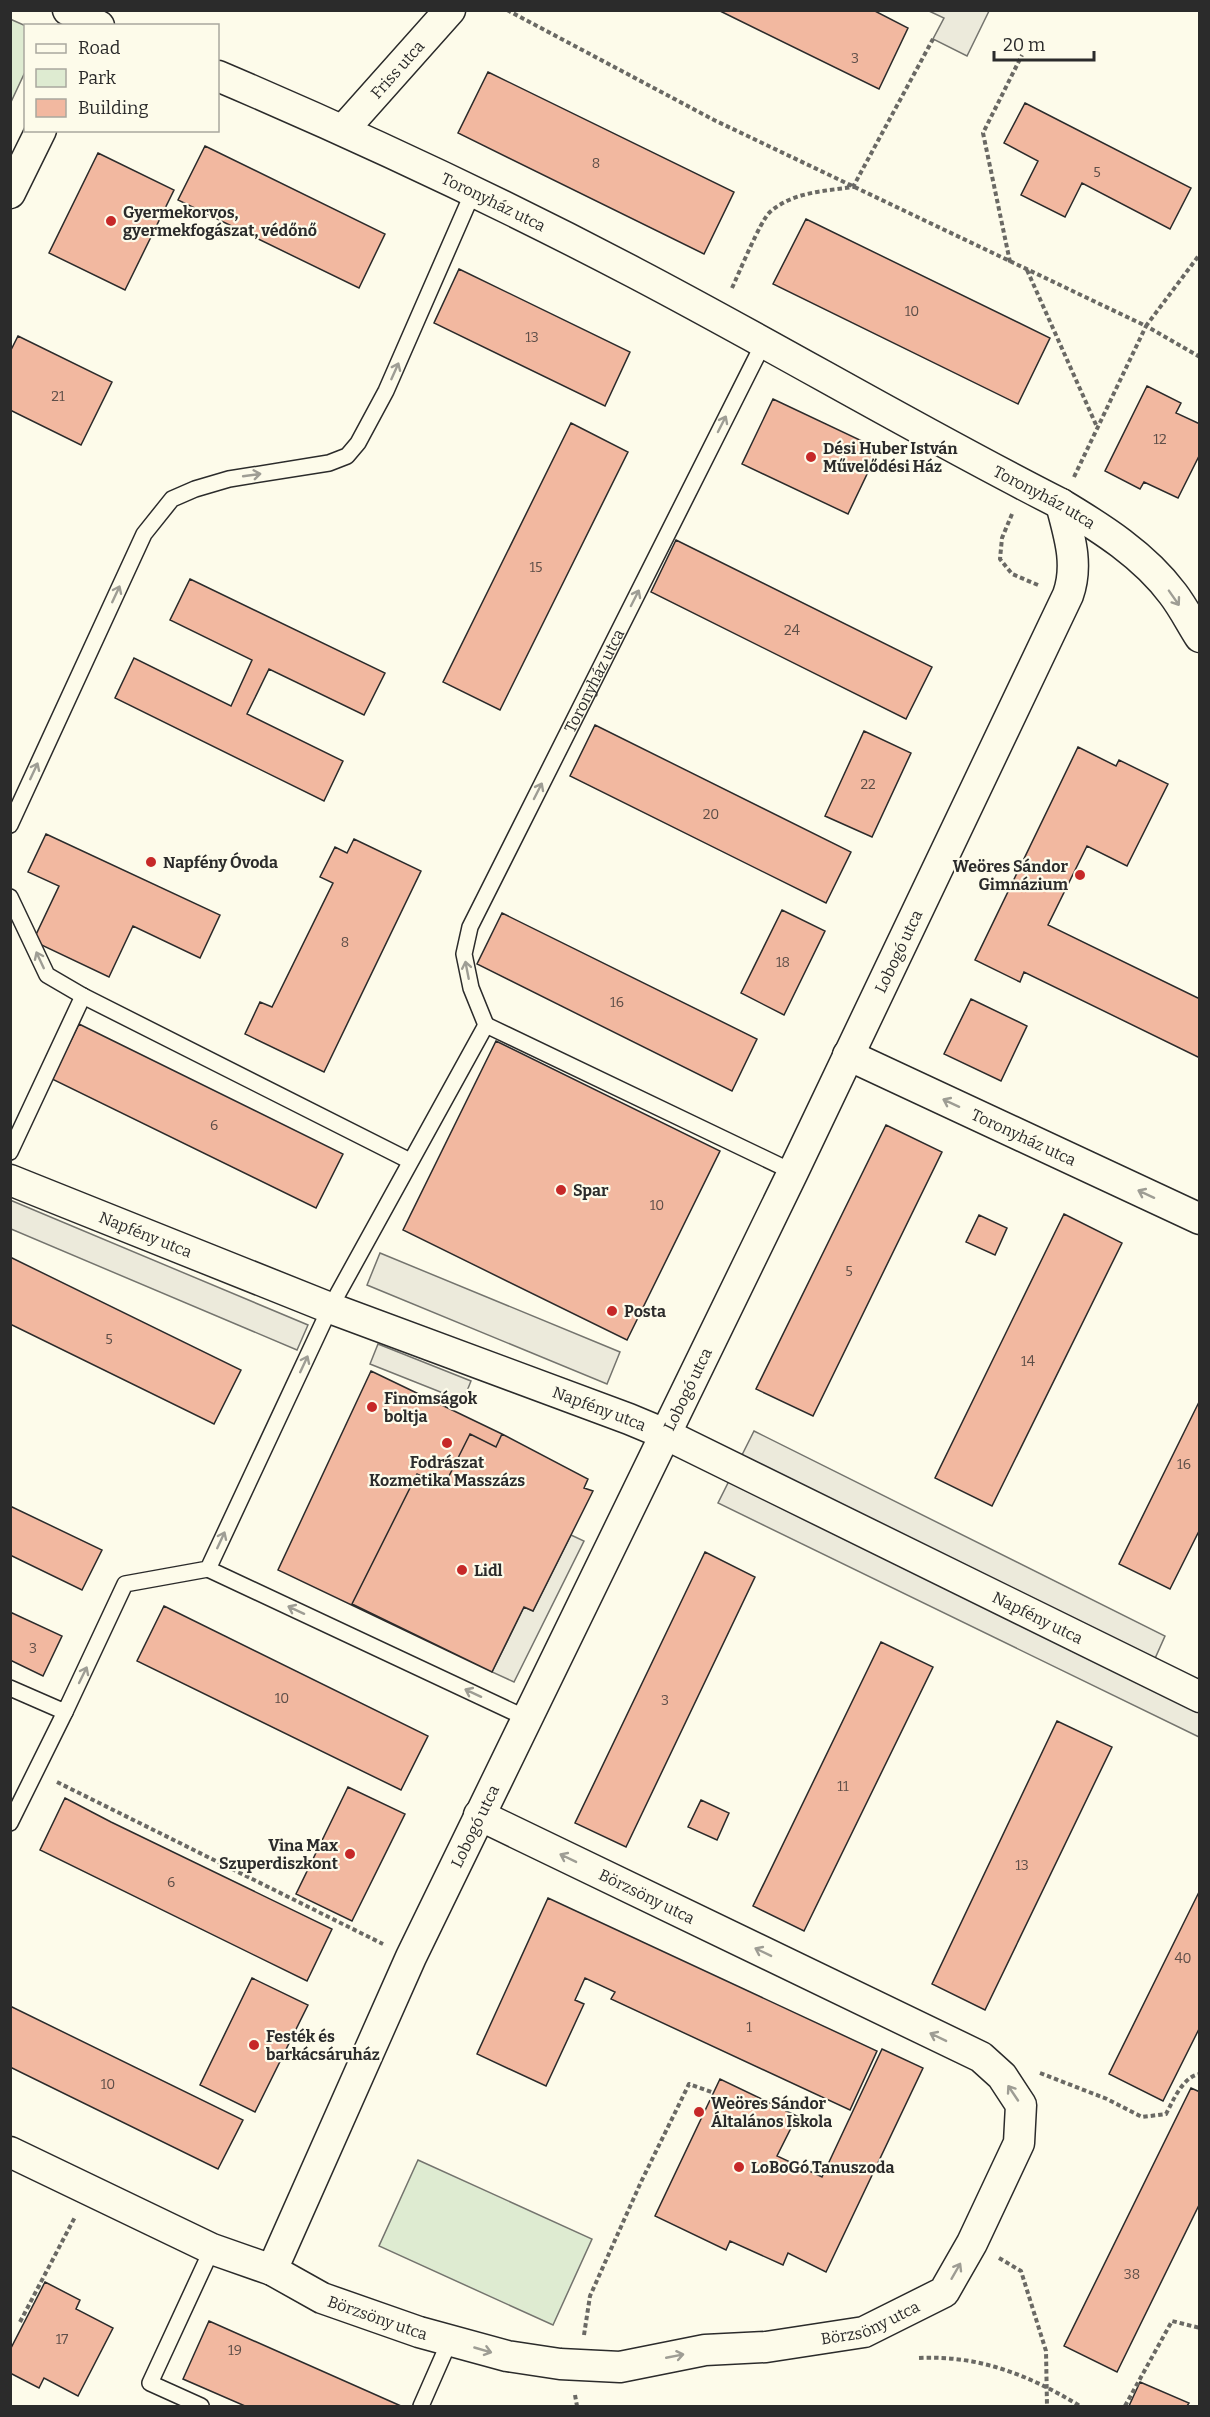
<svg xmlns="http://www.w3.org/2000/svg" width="1210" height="2417" font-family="Bitter,serif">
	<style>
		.green { fill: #deebd1; stroke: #74746e; stroke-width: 1.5 }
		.parking { fill: #eceadb; stroke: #74746e; stroke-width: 1.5 }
		.building { fill: #f2b8a0; stroke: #2b2b2b; stroke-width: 1.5 }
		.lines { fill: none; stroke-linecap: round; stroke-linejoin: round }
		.lane-casing { stroke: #2b2b2b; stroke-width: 18 }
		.street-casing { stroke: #2b2b2b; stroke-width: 33 }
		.path { stroke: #6a6964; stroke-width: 4; stroke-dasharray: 4.5 3; stroke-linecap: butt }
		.lane { stroke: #fdfbea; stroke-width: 15 }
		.street { stroke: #fdfbea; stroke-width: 30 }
		.oneway { stroke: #9e9d94 }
		.poi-dot { fill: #c62828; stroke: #fdfbea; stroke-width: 2 }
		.labels { text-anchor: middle; stroke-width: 4.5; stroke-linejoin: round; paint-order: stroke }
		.number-label { font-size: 14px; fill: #5d4e48 }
		.street-label { font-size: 16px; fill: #2b2b2b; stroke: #fdfbea }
		.poi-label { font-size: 16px; font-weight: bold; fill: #2b2b2b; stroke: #fdfbea; text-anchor: start }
	</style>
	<rect width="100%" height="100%" fill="#fdfbea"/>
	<!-- green -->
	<path class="green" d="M10,19L26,26L25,72L11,102Z
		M418,2160L592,2239L553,2325L379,2246Z"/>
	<!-- parking -->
	<path class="parking" d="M929,11H989L967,56L933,39L944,18Z
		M10,1200L308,1325L297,1350L11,1229Z
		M380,1253L620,1352L607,1384L367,1285Z
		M378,1344L471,1381L463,1401L370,1364Z
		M754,1431L1165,1636L1149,1672L1199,1697V1737L718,1503Z
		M571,1535L584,1541L514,1682L492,1672L524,1607L533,1611Z"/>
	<!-- building -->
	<path class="building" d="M718,10H873L908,28L879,89Z
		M488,72L734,192L704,254L458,133Z
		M1025,103L1191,188L1170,229L1082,183L1065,217L1021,195L1038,161L1004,143Z
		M205,146L385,234L359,288L178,200Z
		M98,153L174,190L125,290L49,253Z
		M806,219L1050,338L1018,404L773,284Z
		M459,269L630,352L605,406L434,323Z
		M18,336L112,382L81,445L10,410V352Z
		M1147,386L1181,403L1176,413L1200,424V454L1178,498L1144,482L1140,489L1105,471Z
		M773,399L879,449L848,514L742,464Z
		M571,423L628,452L500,710L443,682Z
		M676,540L932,667L906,719L651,592Z
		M190,579L385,673L364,715L269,669L247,714L343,761L324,801L115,698L134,658L231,706L252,660L170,620Z
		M595,725L851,852L826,903L570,776Z
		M864,731L911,753L872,837L825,816Z
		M1078,747L1116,766L1119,760L1168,784L1127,866L1087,846L1048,925L1200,999V1058L1024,972L1020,982L975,960Z
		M46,834L220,915L200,958L133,926L109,977L33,941L59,886L28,872Z
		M354,839L421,871L324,1072L245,1034L260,1002L272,1007L333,883L320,877L335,847L347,853Z
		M782,910L825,931L784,1015L741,993Z
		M502,913L757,1039L732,1091L477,964Z
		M971,999L1027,1026L1001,1081L944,1054Z
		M79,1024L343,1154L316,1208L52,1079Z
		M496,1041L720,1151L627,1340L403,1230Z
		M886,1125L942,1152L813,1416L756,1389Z
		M1064,1214L1122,1243L992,1506L935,1478Z
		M979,1215L1007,1228L995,1255L966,1242Z
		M10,1257L241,1370L214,1424L10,1324Z
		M371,1371L502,1434L588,1479L584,1488L593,1491L533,1611L524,1607L492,1672L278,1570Z
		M1200,1400V1529L1170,1589L1119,1564Z
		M470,1434L496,1447L502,1434L588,1479L584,1488L593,1491L533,1611L524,1607L492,1672L352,1604L417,1474L444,1486Z
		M10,1506L102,1550L82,1590L10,1555Z
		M705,1552L755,1577L626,1847L575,1823Z
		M164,1606L428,1736L401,1790L137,1661Z
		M10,1612L62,1636L43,1676L10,1660Z
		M881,1642L933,1667L804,1931L753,1906Z
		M1057,1721L1112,1747L985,2010L932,1984Z
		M348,1787L405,1814L352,1921L296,1894Z
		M65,1798L111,1822L332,1929L307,1981L40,1850Z
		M701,1800L729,1813L717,1840L688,1827Z
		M1200,1890V2027L1163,2101L1109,2074Z
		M548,1898L877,2051L850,2110L611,1999L615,1992L585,1978L575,2000L584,2004L546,2086L477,2054Z
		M252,1978L308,2005L255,2112L200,2085Z
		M10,2006L243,2120L218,2169L10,2067Z
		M882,2049L923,2068L826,2272L788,2253L783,2265L730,2241L726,2250L655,2216L720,2079L797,2116L777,2156L822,2177Z
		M1191,2088L1200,2092V2203L1117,2372L1064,2346Z
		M45,2282L80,2300L76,2309L113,2328L78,2396L44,2378L39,2388L10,2373V2350Z
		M209,2321L401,2406H245L183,2379Z
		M1140,2382L1189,2403L1187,2406H1129Z"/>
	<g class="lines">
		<!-- lane casing -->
		<g class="lane-casing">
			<g id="lane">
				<path d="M10,825L144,534L172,499L195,489L229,479L329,463L347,456L358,443L386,391L473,192"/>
				<path d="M10,897L47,975L83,996L410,1161"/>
				<path id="s1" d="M486,1025L471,988L464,954L470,927L763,344"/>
				<path d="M486,1025L793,1172"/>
				<path d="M10,1152L83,996"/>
				<path d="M208,1569L526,1718"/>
				<path d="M10,1688L65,1712L125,1584L208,1569L330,1308L486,1025"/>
				<path d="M10,1823L65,1712"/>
				<path d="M201,2406L150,2383L212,2249"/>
				<path d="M421,2406L450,2340"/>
			</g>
		</g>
		<!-- street casing -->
		<g class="street-casing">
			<g id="street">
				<path d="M68,10L99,26"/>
				<path id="s2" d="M218,76C359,136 498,201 635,273C778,348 917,431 1061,504C1101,528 1144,555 1173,594C1183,607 1191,623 1200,637"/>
				<path id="s3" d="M344,129L450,10"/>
				<path d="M10,193L41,130"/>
				<path id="s4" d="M848,1055L1200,1219"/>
				<path id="s5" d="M10,1180L330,1308L629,1419L665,1434L1200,1697"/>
				<path id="s6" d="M10,2152L212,2249L272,2270L322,2298L419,2332L507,2356L560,2364L620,2367L705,2350L766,2347L864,2332L944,2292L972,2243L1019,2143L1021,2105L1002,2076L981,2057L479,1815"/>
				<path id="s7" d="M272,2270L411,1957L793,1172L1068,595C1079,564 1069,535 1061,504"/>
			</g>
		</g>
		<!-- path -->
		<path class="path" d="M507,10L714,120L1146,326L1200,254
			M1010,262L983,133L1022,55
			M1027,270L1097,427
			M732,288C739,273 760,222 769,213C791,192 825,191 853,187L933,39
			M1074,477L1146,326L1200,357
			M1012,514L1002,538L1000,559L1012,574L1038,585
			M57,1782L383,1944
			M1040,2073L1107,2099L1142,2117L1166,2114C1173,2101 1183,2076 1200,2074
			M999,2258L1021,2271L1046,2351L1047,2406
			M20,2322L75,2217
			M584,2335L590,2296L641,2182L689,2084L714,2093
			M919,2358C979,2355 1029,2375 1080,2406
			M575,2395L577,2406
			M1125,2406L1172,2321L1200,2328"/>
		<!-- lane -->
		<use href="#lane" class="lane"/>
		<!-- street -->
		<use href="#street" class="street"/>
	</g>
	<!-- one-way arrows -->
	<defs><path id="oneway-shaft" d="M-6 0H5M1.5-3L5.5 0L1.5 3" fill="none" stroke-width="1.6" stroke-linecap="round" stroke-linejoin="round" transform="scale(1.5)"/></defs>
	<g class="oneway">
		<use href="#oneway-shaft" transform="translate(395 371) rotate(-66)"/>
		<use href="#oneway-shaft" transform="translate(722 424) rotate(-63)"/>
		<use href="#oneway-shaft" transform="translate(252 475) rotate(-8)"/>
		<use href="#oneway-shaft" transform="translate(116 594) rotate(-65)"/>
		<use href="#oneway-shaft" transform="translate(635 598) rotate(-63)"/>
		<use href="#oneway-shaft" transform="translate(1174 598) rotate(55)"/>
		<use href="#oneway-shaft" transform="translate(34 771) rotate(-65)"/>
		<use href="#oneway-shaft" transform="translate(538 791) rotate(-63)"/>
		<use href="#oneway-shaft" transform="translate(40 960) rotate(-115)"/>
		<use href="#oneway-shaft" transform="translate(467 970) rotate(-101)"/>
		<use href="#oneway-shaft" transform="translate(951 1103) rotate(-155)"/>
		<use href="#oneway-shaft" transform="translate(1146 1194) rotate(-155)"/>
		<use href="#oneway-shaft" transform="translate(304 1364) rotate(-65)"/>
		<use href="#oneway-shaft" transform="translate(221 1540) rotate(-65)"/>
		<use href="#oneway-shaft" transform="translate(296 1610) rotate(-155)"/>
		<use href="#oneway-shaft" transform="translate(83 1675) rotate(-64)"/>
		<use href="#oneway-shaft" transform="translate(473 1693) rotate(-155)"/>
		<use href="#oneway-shaft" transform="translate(568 1858) rotate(-154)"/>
		<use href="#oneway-shaft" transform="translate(763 1952) rotate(-154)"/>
		<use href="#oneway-shaft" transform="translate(938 2037) rotate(-154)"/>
		<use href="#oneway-shaft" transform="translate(1013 2093) rotate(-124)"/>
		<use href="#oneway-shaft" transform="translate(956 2271) rotate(-60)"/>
		<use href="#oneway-shaft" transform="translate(483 2350) rotate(16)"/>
		<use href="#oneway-shaft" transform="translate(675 2356) rotate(-11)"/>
	</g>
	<!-- markers -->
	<g class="poi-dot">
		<circle cx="111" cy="221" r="6"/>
		<circle cx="811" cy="457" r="6"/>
		<circle cx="151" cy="862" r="6"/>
		<circle cx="1080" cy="875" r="6"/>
		<circle cx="561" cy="1190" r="6"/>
		<circle cx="612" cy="1311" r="6"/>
		<circle cx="372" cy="1407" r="6"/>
		<circle cx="447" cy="1443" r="6"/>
		<circle cx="462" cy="1570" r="6"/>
		<circle cx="350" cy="1854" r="6"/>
		<circle cx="254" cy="2045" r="6"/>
		<circle cx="699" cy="2112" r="6"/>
		<circle cx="739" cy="2167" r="6"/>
	</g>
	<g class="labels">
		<!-- number labels -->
		<g class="number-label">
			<text x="855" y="63">3</text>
			<text x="596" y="168">8</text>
			<text x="1097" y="177">5</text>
			<text x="912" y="316">10</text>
			<text x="532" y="342">13</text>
			<text x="58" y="401">21</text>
			<text x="1160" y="444">12</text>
			<text x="536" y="572">15</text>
			<text x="792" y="635">24</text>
			<text x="868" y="789">22</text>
			<text x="711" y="819">20</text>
			<text x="345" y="947">8</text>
			<text x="783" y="967">18</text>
			<text x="617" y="1007">16</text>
			<text x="214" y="1130">6</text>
			<text x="657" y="1210">10</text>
			<text x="849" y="1276">5</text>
			<text x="109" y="1344">5</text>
			<text x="1028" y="1366">14</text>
			<text x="1184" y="1469">16</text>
			<text x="33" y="1653">3</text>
			<text x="282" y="1703">10</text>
			<text x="665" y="1705">3</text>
			<text x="843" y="1791">11</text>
			<text x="1022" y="1870">13</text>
			<text x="171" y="1887">6</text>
			<text x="1183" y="1963">40</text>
			<text x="749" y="2032">1</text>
			<text x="108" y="2089">10</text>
			<text x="1132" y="2279">38</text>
			<text x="62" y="2344">17</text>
			<text x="235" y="2355">19</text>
		</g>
		<!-- street labels -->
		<g class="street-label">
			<text dy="6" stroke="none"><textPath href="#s3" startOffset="80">Friss utca</textPath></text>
			<text dy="6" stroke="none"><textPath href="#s2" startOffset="303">Toronyház utca</textPath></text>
			<text dy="6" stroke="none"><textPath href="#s2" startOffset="928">Toronyház utca</textPath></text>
			<text dy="6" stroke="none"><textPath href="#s1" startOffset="378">Toronyház utca</textPath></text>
			<text dy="6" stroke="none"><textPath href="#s7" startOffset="1460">Lobogó utca</textPath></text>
			<text dy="6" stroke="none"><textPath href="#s4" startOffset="194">Toronyház utca</textPath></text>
			<text dy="6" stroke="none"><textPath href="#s5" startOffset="146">Napfény utca</textPath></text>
			<text dy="6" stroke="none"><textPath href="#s7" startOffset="974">Lobogó utca</textPath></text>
			<text dy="6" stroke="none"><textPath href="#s5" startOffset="632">Napfény utca</textPath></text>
			<text dy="6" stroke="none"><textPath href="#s5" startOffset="1118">Napfény utca</textPath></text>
			<text dy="6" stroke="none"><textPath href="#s7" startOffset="488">Lobogó utca</textPath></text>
			<text transform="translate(647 1896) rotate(26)" y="6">Börzsöny utca</text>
			<text dy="6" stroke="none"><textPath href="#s6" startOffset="404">Börzsöny utca</textPath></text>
			<text dy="6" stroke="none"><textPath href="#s6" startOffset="908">Börzsöny utca</textPath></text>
		</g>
		<!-- poi labels -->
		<g class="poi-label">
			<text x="123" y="218">Gyermekorvos,<tspan x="123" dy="18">gyermekfogászat, védőnő</tspan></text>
			<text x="823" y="454">Dési Huber István<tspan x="823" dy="18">Művelődési Ház</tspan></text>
			<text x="163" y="868">Napfény Óvoda</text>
			<text x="1068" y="872" text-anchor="end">Weöres Sándor<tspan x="1068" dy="18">Gimnázium</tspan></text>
			<text x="573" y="1196">Spar</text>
			<text x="624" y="1317">Posta</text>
			<text x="384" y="1404">Finomságok<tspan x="384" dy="18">boltja</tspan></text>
			<text x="447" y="1468" text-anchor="middle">Fodrászat<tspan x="447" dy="18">Kozmetika Masszázs</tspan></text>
			<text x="474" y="1576">Lidl</text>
			<text x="338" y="1851" text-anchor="end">Vina Max<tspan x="338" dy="18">Szuperdiszkont</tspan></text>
			<text x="266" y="2042">Festék és<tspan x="266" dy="18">barkácsáruház</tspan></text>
			<text x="711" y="2109">Weöres Sándor<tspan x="711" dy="18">Általános Iskola</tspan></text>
			<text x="751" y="2173">LoBoGó Tanuszoda</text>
		</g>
	</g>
	<!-- border -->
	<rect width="1210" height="2417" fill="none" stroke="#2b2b2b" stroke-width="24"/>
	<!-- legend -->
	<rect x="24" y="24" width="195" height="108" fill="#fdfbea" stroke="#a9a89e" stroke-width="1.5"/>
	<rect x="36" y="44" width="30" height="9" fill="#fdfbea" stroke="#a9a89e" stroke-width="1.5"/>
	<text x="78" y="54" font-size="18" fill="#2b2b2b">Road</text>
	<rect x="36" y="69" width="30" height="18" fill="#deebd1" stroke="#a9a89e" stroke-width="1.5"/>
	<text x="78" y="84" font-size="18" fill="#2b2b2b">Park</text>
	<rect x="36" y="99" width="30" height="18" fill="#f2b8a0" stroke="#a9a89e" stroke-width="1.5"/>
	<text x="78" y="114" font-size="18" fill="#2b2b2b">Building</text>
	<!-- scale -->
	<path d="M994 51v9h100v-9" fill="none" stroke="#2b2b2b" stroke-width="3"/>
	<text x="1003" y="51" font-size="18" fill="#2b2b2b" stroke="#fdfbea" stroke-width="4.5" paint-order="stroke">20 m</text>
</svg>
